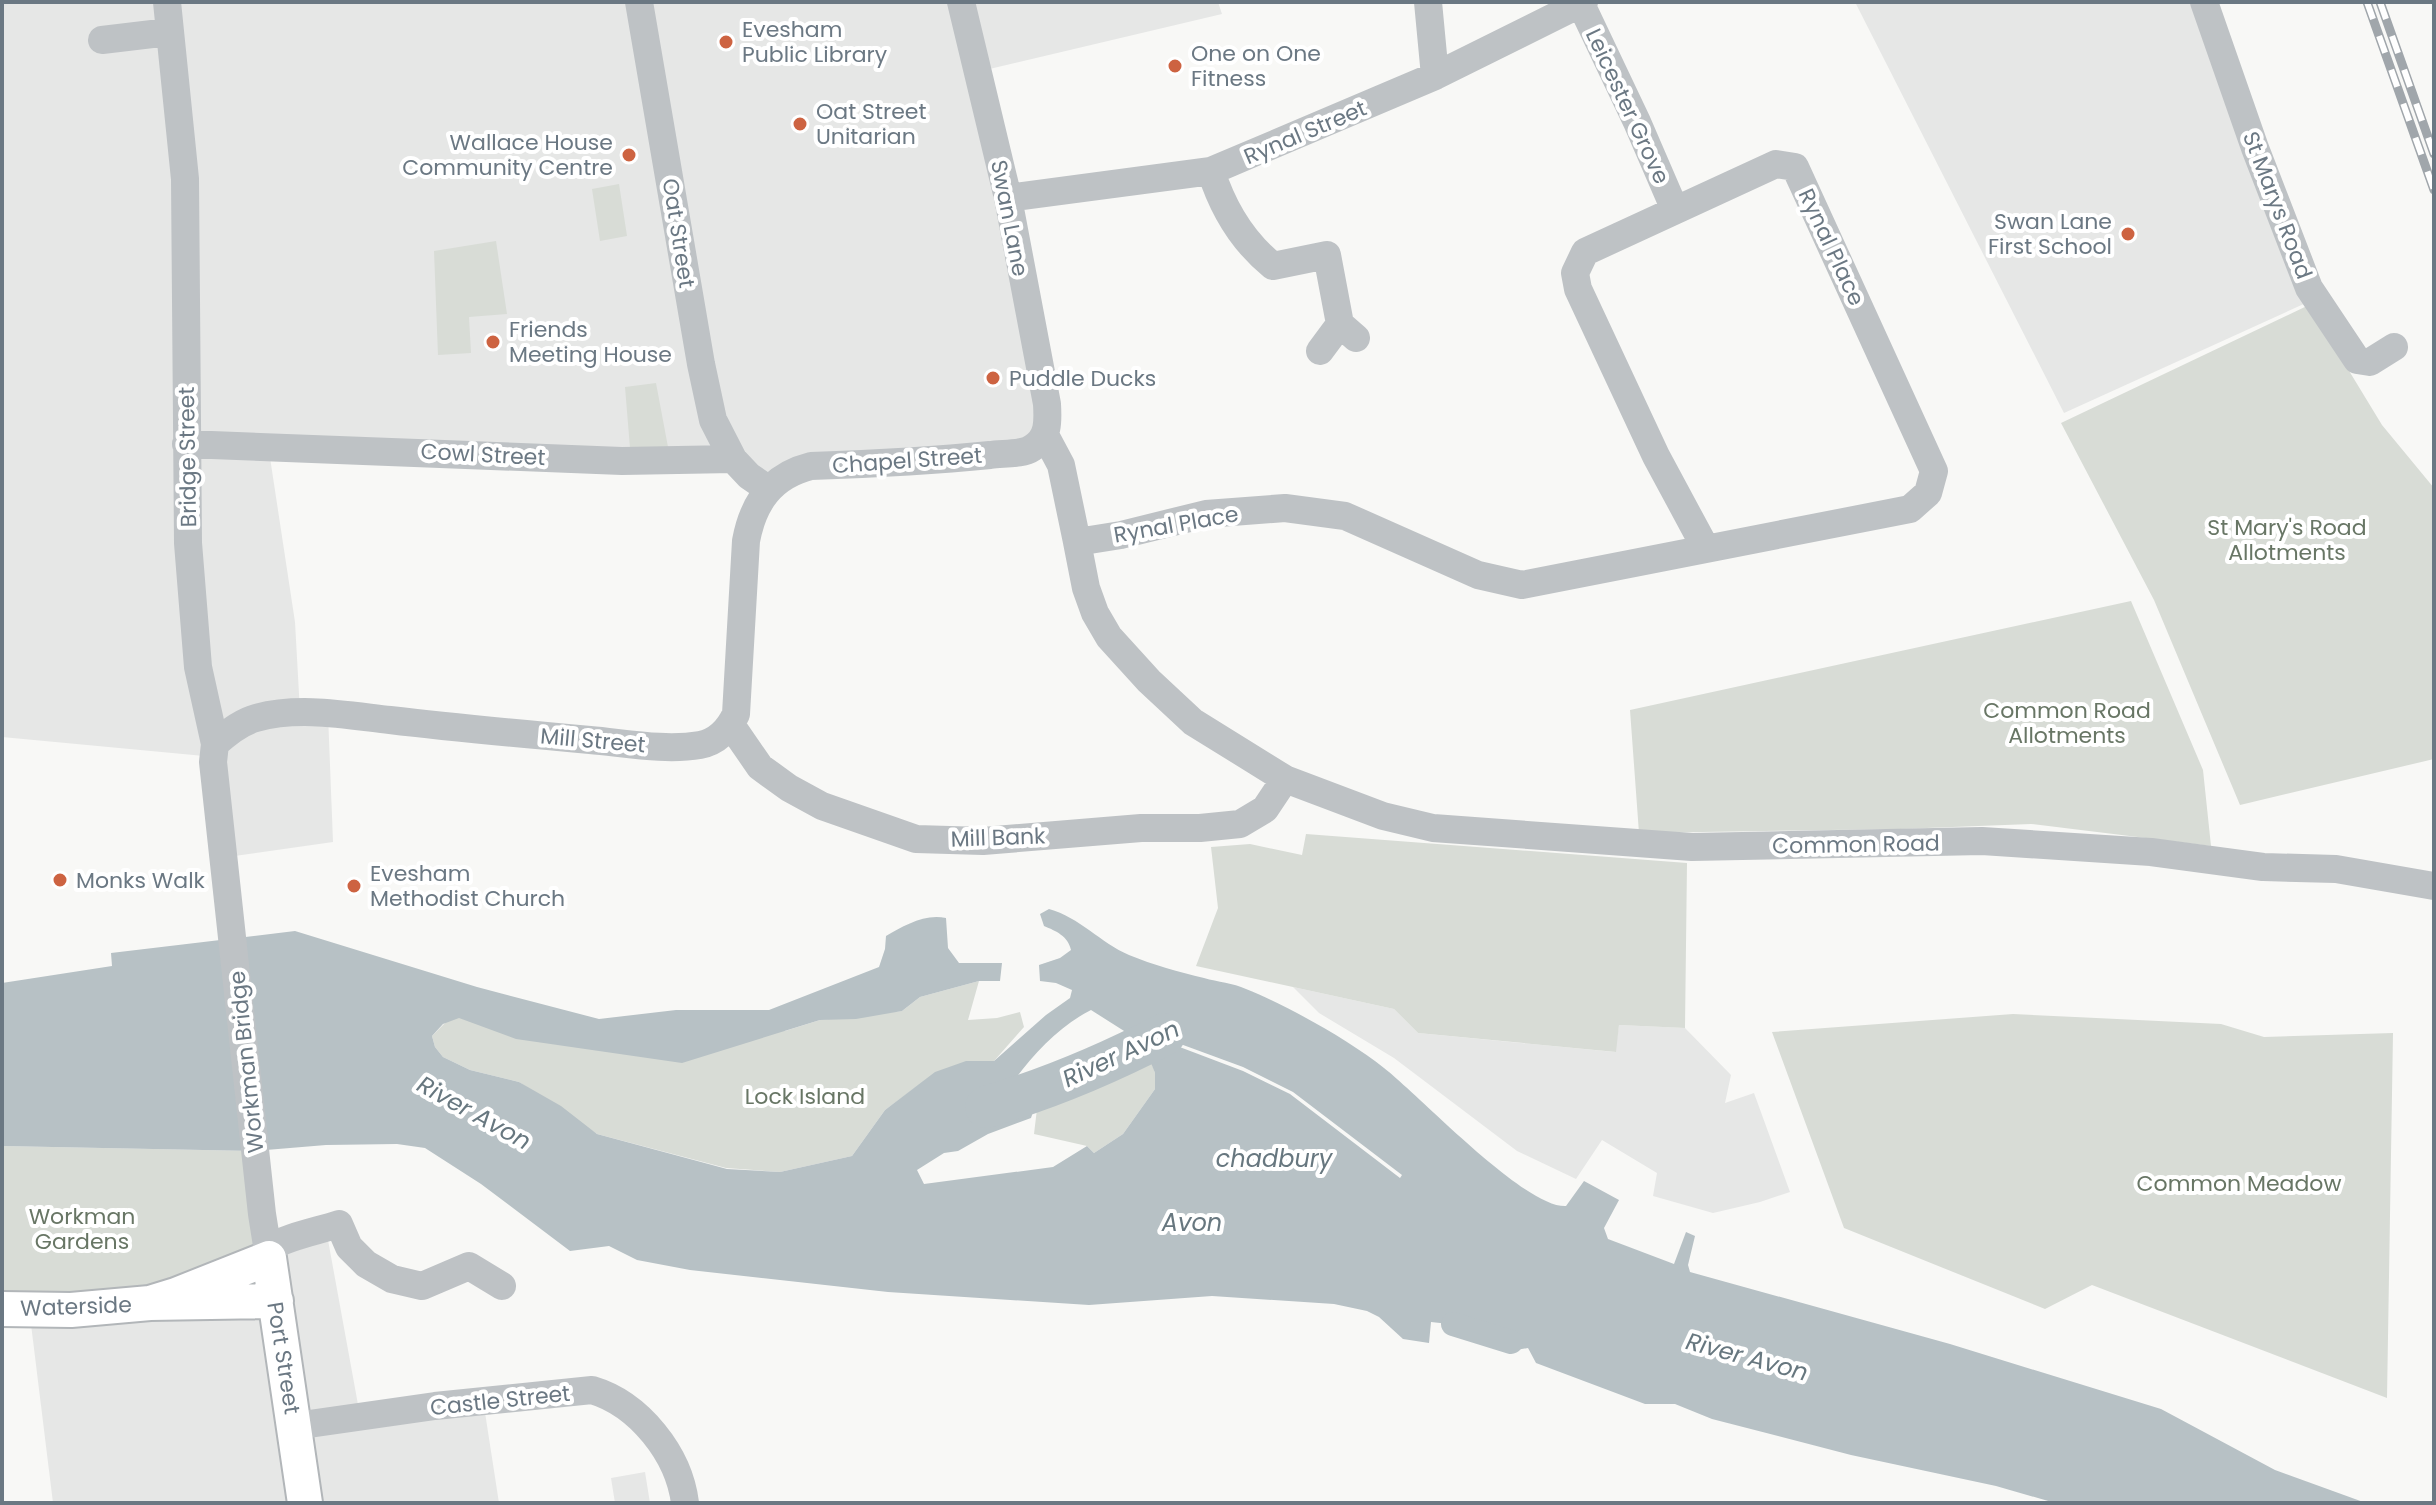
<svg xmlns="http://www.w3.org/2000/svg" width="2436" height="1505" font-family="Poppins,sans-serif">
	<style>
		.built { fill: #e6e7e6 }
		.green { fill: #d8dcd6 }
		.water { fill: #b7c1c5; fill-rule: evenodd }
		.pier { fill: #f8f8f6 }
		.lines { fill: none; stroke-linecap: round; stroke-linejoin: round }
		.canal { stroke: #b7c1c5; stroke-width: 24 }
		.river { stroke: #b7c1c5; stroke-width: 42 }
		.major-casing { stroke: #b2b6b9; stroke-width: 38 }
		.minor { stroke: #bec2c5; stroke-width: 28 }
		.major { stroke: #fff; stroke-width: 34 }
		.rail-casing { stroke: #a0a6ab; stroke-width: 9 }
		.rail { stroke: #fff; stroke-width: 6; stroke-dasharray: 18; stroke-linecap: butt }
		.poi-dot { fill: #cd6341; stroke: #fff; stroke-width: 3 }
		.labels { text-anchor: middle; stroke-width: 8; stroke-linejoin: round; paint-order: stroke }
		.poi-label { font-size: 22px; fill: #6b7883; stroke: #fff; text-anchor: start }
		.street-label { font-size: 22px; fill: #6b7883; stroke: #fff }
		.park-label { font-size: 22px; fill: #687665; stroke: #fff }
		.water-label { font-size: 24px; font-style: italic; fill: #67777f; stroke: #fff }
	</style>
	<rect width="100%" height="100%" fill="#f8f8f6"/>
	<!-- built -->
	<path class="built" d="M2,2H1218L1222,14L981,71L1045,435L763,481L725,464L269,451L295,622L300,712L328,714L333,842L213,859L204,756L2,737Z
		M1855,2H2197L2306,303L2064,413Z
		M1293,987L1394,1009L1418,1033L1615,1052L1619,1025L1685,1028L1731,1075L1725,1103L1754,1093L1790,1192L1760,1202L1713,1213L1653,1196L1657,1173L1602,1140L1576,1179L1517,1151L1394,1058L1319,1013Z
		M328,1240L361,1421L484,1406L499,1503H53L29,1308L277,1248Z
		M645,1472L650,1503H615L611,1478Z"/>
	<!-- green -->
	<path class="green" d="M619,184L627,236L600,241L592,189Z
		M496,241L507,314L469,317L471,353L438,355L434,251Z
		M2309,305L2382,425L2434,488V759L2240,805L2154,600L2061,423Z
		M656,383L668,447L630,448L625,387Z
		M2131,601L2203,770L2211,846L2031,824L1900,829L1639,833L1630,710Z
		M1306,834L1687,863L1685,1028L1619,1025L1616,1052L1418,1033L1394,1009L1196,966L1218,908L1211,847L1250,844L1302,855Z
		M979,981L968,1020L997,1018L1020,1012L1024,1027L994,1061L935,1073L885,1110L852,1156L780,1172L726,1168L597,1134L519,1082L470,1070L443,1057L435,1047L432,1036L456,1012L785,1031L820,1020L902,1011L920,997Z
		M2013,1014L2221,1024L2264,1037L2393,1033L2387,1398L2092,1285L2045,1309L1844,1228L1772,1032Z
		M1150,1058L1155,1073V1089L1123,1134L1094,1153L1087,1146L1034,1134L1039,1092Z
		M2,1146L253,1151L267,1249L224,1277L2,1309Z"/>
	<!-- water -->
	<path class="water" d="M1049,909C1079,917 1101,943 1129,955C1153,965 1179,972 1204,978C1218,982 1233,983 1246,989C1288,1006 1349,1040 1384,1068C1421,1097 1525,1208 1566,1206L1584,1181L1619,1200L1604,1228L1608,1239L1674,1264L1686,1232L1695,1236L1688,1265L1690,1272L1950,1344L2161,1409L2275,1470L2366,1503H2055L1996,1486L1851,1455L1712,1419L1675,1404H1645L1536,1363L1528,1348L1516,1350L1504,1330L1431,1322L1429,1343L1403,1339L1379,1317L1367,1311L1334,1304L1212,1296L1089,1305L888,1292L690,1270L637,1260L609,1246L570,1251L481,1184L425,1148L397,1144L326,1145L253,1151L2,1146V983L112,966L111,953L295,931L477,987L599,1019L676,1010H769L879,967L885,949L886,936C903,926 925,913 946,918L948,948L959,963H1002L1000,981H979L920,997L902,1011L856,1019L820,1020L682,1063L516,1039L459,1018L443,1024L432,1036L435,1047L443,1057L470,1070L519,1082L561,1106L597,1134L727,1169L780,1172L852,1156L885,1110L935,1072L966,1061H994L1046,1015L1070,998L1072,990L1056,983L1040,981L1039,965L1060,958L1071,950C1068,936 1056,931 1044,926L1040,914ZM1091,1010L1132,1036L1120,1048L1110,1053L1118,1069L1149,1058L1155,1073V1089L1123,1134L1094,1153L1087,1146L1053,1167L924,1184L917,1170L944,1153L958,1151L988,1134L1031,1118L1035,1106L1042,1098L1037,1084L1023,1087L1013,1082C1033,1054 1061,1025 1091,1010Z"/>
	<!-- pier -->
	<path class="pier" d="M1175,1042L1243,1067L1293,1092L1402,1175L1400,1178L1290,1094L1243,1071L1177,1046L1146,1059L1145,1056Z"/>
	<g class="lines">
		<!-- canal -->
		<path class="canal" d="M1453,1324L1511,1342"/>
		<!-- river -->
		<path class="river" d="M986,1107C1048,1089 1107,1064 1165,1034"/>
		<!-- major casing -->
		<g class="major-casing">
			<path id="major" d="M150,1303L176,1295L269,1258L305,1503
				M2,1309L71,1310L150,1303L276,1301"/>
		</g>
		<!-- minor -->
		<path class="minor" d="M167,2L185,179L188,543L198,667L215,744L213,762L262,1214L269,1258
			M639,2L701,364L713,420L733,459
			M1428,2L1435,76
			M1580,2L1637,122L1675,210
			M2204,2L2255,148L2309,288L2357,360L2370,362L2394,347
			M102,40L169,32
			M1211,171C1223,209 1242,241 1273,266L1327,255L1340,324L1356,338
			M1008,198L1211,171L1435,76L1584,2
			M1320,351L1340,324
			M1045,435L1061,465L1077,542L1121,535L1206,514L1285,508L1345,516L1478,575L1522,585L1910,509L1928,493L1934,471L1795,167L1776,164L1585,252L1575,273L1578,289L1656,456L1705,547
			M186,444L622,461L733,459L749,476L768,489
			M1077,542L1086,588L1095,613L1109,637L1149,681L1193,722L1285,779L1383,816L1433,828L1692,847L1982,841L2151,852L2263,867L2336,869L2434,886
			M731,725L760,767L789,788L822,806L916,839L983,841L1141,828H1200L1240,824L1265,809L1285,779
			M215,744C226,734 241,722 256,718C299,706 346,715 390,720C456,728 523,734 590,740C625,743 665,751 700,745C717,742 729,729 736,714L746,541C753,503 771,476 811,466C871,464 931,461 990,455C1002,453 1022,455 1032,448C1049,438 1048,421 1047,404L1008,198L961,2
			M267,1249C289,1236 314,1232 339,1224L349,1247L366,1264L392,1279L422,1286L469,1266L502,1286
			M295,1426L435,1406L592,1390C639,1404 679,1454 685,1503"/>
		<!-- major -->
		<use href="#major" class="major"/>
		<!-- rail casing -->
		<g class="rail-casing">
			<path id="rail" d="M2367,2L2434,190
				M2380,2L2434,154"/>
		</g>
		<!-- rail -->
		<use href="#rail" class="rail"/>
	</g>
	<!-- markers -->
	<g class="poi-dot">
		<circle cx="726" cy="42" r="8"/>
		<circle cx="1175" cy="66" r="8"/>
		<circle cx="800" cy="124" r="8"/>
		<circle cx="629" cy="155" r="8"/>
		<circle cx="2128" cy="234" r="8"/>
		<circle cx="493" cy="342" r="8"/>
		<circle cx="993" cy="378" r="8"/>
		<circle cx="60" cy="880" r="8"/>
		<circle cx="354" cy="886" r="8"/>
	</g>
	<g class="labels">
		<!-- poi labels -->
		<g class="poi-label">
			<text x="742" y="37">Evesham<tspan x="742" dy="25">Public Library</tspan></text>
			<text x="1191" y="61">One on One<tspan x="1191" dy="25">Fitness</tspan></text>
			<text x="816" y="119">Oat Street<tspan x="816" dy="25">Unitarian</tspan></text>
			<text x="613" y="150" text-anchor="end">Wallace House<tspan x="613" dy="25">Community Centre</tspan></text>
			<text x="2112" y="229" text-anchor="end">Swan Lane<tspan x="2112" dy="25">First School</tspan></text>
			<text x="509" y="337">Friends<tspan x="509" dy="25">Meeting House</tspan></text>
			<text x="1009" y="386">Puddle Ducks</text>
			<text x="370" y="881">Evesham<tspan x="370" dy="25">Methodist Church</tspan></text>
			<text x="76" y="888">Monks Walk</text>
		</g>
		<!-- street labels -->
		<g class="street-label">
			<text transform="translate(1628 106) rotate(65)" y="8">Leicester Grove</text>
			<text transform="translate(1305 132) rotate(-23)" y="8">Rynal Street</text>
			<text transform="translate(2278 205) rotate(69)" y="8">St Marys Road</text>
			<text transform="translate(1010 218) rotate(79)" y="8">Swan Lane</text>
			<text transform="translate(679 233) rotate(81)" y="8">Oat Street</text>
			<text transform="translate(1832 247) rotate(65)" y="8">Rynal Place</text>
			<text transform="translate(483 454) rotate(3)" y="8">Cowl Street</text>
			<text transform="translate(187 457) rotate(-91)" y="8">Bridge Street</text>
			<text transform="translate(907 460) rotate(-4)" y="8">Chapel Street</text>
			<text transform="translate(1176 524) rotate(-10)" y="8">Rynal Place</text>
			<text transform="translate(593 740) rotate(5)" y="8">Mill Street</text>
			<text transform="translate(998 837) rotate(-2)" y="8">Mill Bank</text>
			<text transform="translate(1856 844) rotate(-1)" y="8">Common Road</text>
			<text transform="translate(246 1062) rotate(-96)" y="8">Workman Bridge</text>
			<text transform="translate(76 1306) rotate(-2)" y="8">Waterside</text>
			<text transform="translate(284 1358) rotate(81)" y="8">Port Street</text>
			<text transform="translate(500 1400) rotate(-6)" y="8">Castle Street</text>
		</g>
		<!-- park labels -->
		<g class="park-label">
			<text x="2287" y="535">St Mary's Road<tspan x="2287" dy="25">Allotments</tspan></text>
			<text x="2067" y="718">Common Road<tspan x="2067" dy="25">Allotments</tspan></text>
			<text x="805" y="1104">Lock Island</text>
			<text x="2239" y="1191">Common Meadow</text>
			<text x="82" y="1224">Workman<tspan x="82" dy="25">Gardens</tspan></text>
		</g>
		<!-- water labels -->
		<g class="water-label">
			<text transform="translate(1121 1054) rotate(-25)" y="8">River Avon</text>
			<text transform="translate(474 1113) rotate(29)" y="8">River Avon</text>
			<text x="1274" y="1167">chadbury</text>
			<text x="1192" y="1231">Avon</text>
			<text transform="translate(1747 1357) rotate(15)" y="8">River Avon</text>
		</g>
	</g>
	<!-- border -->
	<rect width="2436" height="1505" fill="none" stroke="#6b7883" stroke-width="8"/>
</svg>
